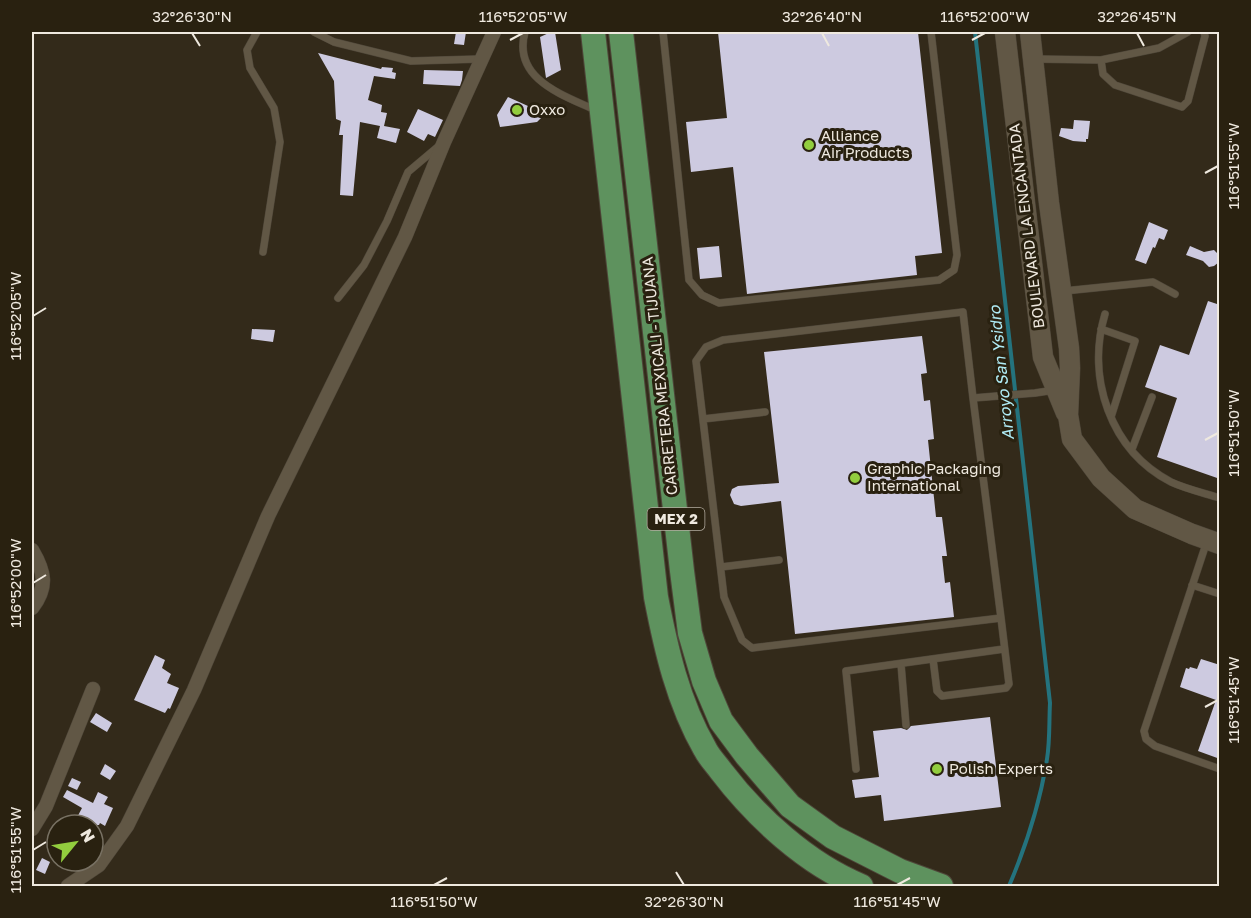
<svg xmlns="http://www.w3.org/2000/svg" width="1251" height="918" font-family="'Golos Text',sans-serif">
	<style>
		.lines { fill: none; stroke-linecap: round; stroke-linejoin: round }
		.stream { stroke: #24737e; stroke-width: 4 }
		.building { fill: #cdcae0 }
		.service-casing { stroke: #4e4639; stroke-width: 8 }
		.minor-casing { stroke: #4e4639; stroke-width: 15 }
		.secondary-casing { stroke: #4e4639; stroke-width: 21 }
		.trunk-casing { stroke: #4e4639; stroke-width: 26 }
		.service { stroke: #615745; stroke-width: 7 }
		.minor { stroke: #615745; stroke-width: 14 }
		.secondary { stroke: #615745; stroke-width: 20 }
		.trunk { stroke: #5e925e; stroke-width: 24 }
		.ticks { fill: none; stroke: #efe9df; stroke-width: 2 }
		.poi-dot { fill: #92cd3e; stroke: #292110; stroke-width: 2 }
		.labels { text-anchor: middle; stroke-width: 6; stroke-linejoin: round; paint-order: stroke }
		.shield { fill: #292110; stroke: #b4ada1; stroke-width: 1.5 }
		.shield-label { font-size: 14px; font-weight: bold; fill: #efe9df }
		.poi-label { font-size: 15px; fill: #efe9df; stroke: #292110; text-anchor: start }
		.street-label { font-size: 15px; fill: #efe9df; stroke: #292110 }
		.water-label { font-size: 16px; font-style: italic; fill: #b0ecf6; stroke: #292110 }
		.neatline { fill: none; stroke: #efe9df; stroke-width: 2 }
		.ticks-label { font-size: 15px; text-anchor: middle; fill: #efe9df }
	</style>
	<rect width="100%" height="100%" fill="#332a1a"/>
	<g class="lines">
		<!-- stream -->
		<path class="stream" d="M975,32L1050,703C1049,722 1050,741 1047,759C1040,803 1026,846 1009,886"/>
	</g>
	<!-- building -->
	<path class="building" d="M456,32H466L464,45L454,44Z
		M551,32H555L561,70L546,78L540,37Z
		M718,32H918L942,253L915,256L917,275L747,294L733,167L691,172L686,122L727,118Z
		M318,53L381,69L382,67L393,68L392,72L396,73L395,79L374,76L368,100L382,105L381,112L387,113L384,126L400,129L396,143L377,138L380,126L360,122L353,196L340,195L343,135H339L341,121L336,119L334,81Z
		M424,70L463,71L462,80L460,86L423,84Z
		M508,97L528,106L543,116L537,122L500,127L497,115Z
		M418,109L443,120L435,137L428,134L424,141L407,132Z
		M1074,120L1090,121L1088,139H1086V142L1073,141L1059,136L1061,128L1073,129Z
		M1149,222L1168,230L1164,240L1159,238L1155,248L1153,247L1146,264L1135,260Z
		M719,246L722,277L700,279L697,248Z
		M1190,246L1204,252L1214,250L1220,256L1219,262L1214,266L1209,267L1203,261L1186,255Z
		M1208,301L1220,305V479L1157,457L1177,398L1145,387L1160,345L1189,355Z
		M252,329L275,330L273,342L251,339Z
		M922,336L927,373L921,374L924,401L930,400L934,439L928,440L936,517H942L947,556H942L945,583L950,582L954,617L795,634L781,501L741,506L734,504L730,495L732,489L738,486L779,483L764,352Z
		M155,655L165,660L162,668L171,674L167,683L179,688L170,709L168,708L165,713L134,700Z
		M1201,659L1220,665V759L1198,751L1216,700L1180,687L1186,668L1189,669L1190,667L1197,669Z
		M96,713L112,723L107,732L90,722Z
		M990,717L1001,807L884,821L881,795L855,798L852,780L879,777L873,731L901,728L907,730L911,726Z
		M105,764L116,771L110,780L100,774Z
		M72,778L81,782L77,790L68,786Z
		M67,790L93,803L98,792L108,797L104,804L113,808L105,826L100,823L99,825H73L82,808L63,797Z
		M42,858L50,862L45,874L36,870Z"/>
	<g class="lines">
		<!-- service casing -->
		<g class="service-casing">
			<path id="service" d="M257,32L247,50L250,68L274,108L280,142L263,252
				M314,32L334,42L411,61L480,59
				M525,32C512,79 563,95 595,110
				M663,32L689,280L702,295L719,303L939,280L954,270L957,255L931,32
				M1035,59L1101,60L1159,48L1188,32
				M1101,60L1103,74L1115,85L1182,107L1188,101L1205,36L1204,32
				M1064,291L1153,282L1175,294
				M338,298L364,265L387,221L408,172L440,145
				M1105,314C1086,378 1110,450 1171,482C1186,489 1204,493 1220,498
				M1101,329L1135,341L1111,417
				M973,398L963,312L723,340L706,347L696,361L724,597L742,640L752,648L1001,618L973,398L1035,393L1055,390
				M703,419L765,412
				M1132,449L1152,397
				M1207,541L1144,731L1146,739L1155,746L1220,769
				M721,567L779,560
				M1192,585L1220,594
				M933,659L937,691L942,696L1006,688L1009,684L1001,618
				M901,664L906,725
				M856,769L846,671L1004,649"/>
		</g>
		<!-- minor casing -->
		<g class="minor-casing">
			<path id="minor" d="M32,550C45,572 48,587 32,608
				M32,829L46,806L93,689
				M68,886L99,865L127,826L194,690L268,516L405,237L444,142L494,32"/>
		</g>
		<!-- secondary casing -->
		<g class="secondary-casing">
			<path id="secondary" d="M1005,32L1043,357L1066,413
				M1030,32L1049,203L1069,348L1070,368L1068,415L1072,439L1101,478L1135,509L1192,534L1220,544"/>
		</g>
		<!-- trunk casing -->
		<g class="trunk-casing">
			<path id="trunk" d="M593,32L656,597C666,649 678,702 705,749C709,757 716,764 721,771C756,817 807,864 861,886
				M621,32L682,571L690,633L704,681L721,721L747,756L790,806L833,837L900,871L941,886"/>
		</g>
		<!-- service -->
		<use href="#service" class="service"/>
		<!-- minor -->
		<use href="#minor" class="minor"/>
		<!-- secondary -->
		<use href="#secondary" class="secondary"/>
		<!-- trunk -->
		<use href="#trunk" class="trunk"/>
	</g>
	<!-- ticks -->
	<path class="ticks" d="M192,33L200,46M822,33L829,46M1137,33L1144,46M510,40L523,33M972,40L985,33M1205,173L1218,166M33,316L46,308M1205,440L1218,433M33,583L46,575M1205,707L1218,700M33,850L46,842M676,872L684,885M434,885L447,878M897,885L910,878"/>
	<!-- markers -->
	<g class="poi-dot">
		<circle cx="517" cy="110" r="6"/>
		<circle cx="809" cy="145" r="6"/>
		<circle cx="855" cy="478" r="6"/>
		<circle cx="937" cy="769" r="6"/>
	</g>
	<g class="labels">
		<!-- shield labels -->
		<rect class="shield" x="647.5" y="508" width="57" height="22" rx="4.5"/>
		<g class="shield-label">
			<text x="676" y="524">MEX 2</text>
		</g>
		<!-- poi labels -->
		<g class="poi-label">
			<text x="529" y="115">Oxxo</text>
			<text x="821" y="141">Alliance<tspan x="821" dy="17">Air Products</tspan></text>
			<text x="867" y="474">Graphic Packaging<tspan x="867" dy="17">International</tspan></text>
			<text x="949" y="774">Polish Experts</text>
		</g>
		<!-- street labels -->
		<g class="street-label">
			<text transform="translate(1027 226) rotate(-97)" y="5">BOULEVARD LA ENCANTADA</text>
			<text transform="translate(660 376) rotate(-96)" y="5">CARRETERA MEXICALI - TIJUANA</text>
		</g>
		<!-- water labels -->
		<g class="water-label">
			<text transform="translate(1001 373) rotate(-96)" y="6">Arroyo San Ysidro</text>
		</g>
	</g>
	<!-- border -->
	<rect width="1251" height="918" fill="none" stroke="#292110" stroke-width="66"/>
	<!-- north arrow -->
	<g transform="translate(75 843) rotate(60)"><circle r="28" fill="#292110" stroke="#787163" stroke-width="1.5"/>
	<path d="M0-4.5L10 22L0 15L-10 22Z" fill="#92cd3e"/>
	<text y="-9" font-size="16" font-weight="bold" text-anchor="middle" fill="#efe9df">N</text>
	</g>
	<rect x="33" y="33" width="1185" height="852" class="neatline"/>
	<g class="ticks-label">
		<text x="192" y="22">32°26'30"N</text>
		<text x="523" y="22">116°52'05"W</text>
		<text x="822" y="22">32°26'40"N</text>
		<text x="985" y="22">116°52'00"W</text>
		<text x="1137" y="22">32°26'45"N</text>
		<text transform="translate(1234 166) rotate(-90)" y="5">116°51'55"W</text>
		<text transform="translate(16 316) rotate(-90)" y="5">116°52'05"W</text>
		<text transform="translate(1234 433) rotate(-90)" y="5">116°51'50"W</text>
		<text transform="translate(16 583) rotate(-90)" y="5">116°52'00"W</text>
		<text transform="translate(1234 700) rotate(-90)" y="5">116°51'45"W</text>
		<text transform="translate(16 850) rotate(-90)" y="5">116°51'55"W</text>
		<text x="434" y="907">116°51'50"W</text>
		<text x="684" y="907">32°26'30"N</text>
		<text x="897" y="907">116°51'45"W</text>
	</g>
</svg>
